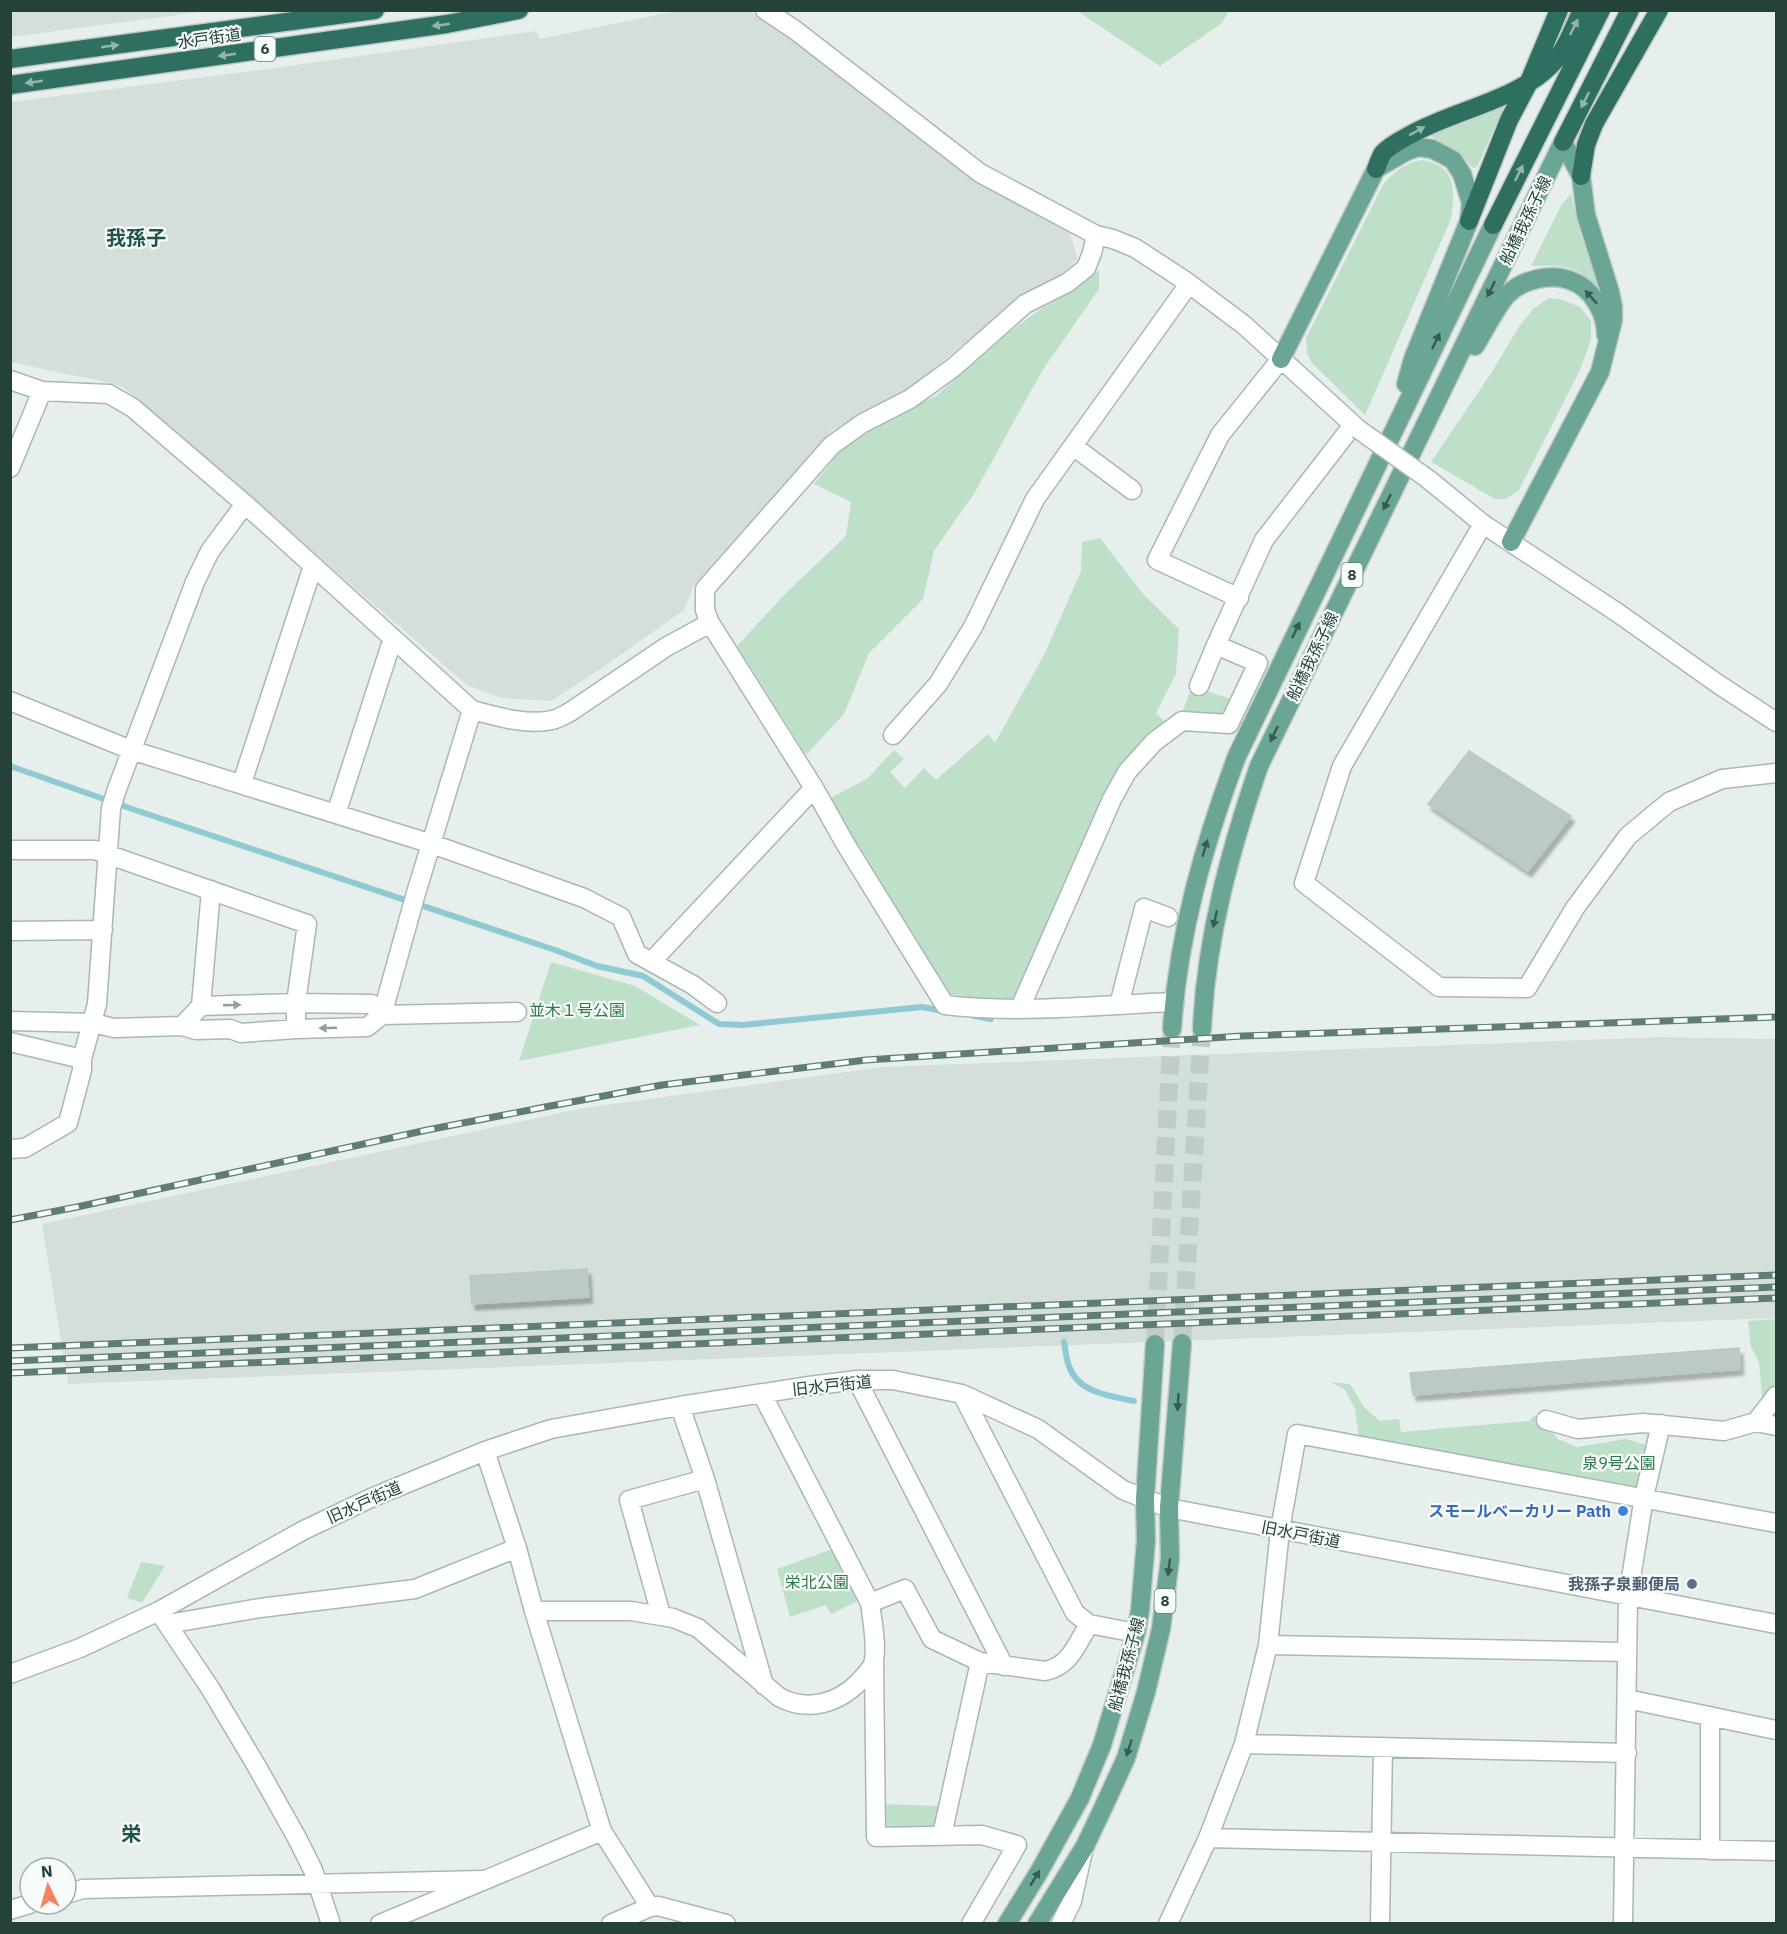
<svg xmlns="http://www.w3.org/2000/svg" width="1787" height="1934" font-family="'IBM Plex Sans','Noto Sans JP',sans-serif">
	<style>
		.built { fill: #d4dfda }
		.green { fill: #bfe0c8 }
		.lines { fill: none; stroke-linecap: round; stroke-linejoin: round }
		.stream { stroke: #8ec9d4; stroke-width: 6 }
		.building { fill: #bbcac4; stroke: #b8c9c2; stroke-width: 1.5; filter: url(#shadow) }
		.major-tunnel { stroke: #bfccc8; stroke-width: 18; stroke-dasharray: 18 9; stroke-linecap: butt }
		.minor-casing { stroke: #a8b8b2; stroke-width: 21 }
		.major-casing { stroke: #c2cac8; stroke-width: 21 }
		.highway-casing { stroke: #c2cac8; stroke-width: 21 }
		.minor { stroke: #fff; stroke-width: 18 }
		.major { stroke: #6aa596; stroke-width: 18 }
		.highway { stroke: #2f6f62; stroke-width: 18 }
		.rail-casing { stroke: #5f7d75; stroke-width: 7 }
		.rail { stroke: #f7fbf9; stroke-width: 4.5; stroke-dasharray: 14; stroke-linecap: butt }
		.minor-bridge-casing { stroke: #a8b8b2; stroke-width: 21; stroke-linecap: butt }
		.minor-bridge { stroke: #fff; stroke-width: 18 }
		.oneway { fill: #93b5ae }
		.oneway2 { fill: #365b51 }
		.oneway3 { fill: #92a09c }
		.shop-dot { fill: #3f7fe0; stroke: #f7fbf9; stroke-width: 2 }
		.service-dot { fill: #5c6f8a; stroke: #f7fbf9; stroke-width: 2 }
		.labels { text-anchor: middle; stroke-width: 4.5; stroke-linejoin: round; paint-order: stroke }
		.shield { fill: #f7fbf9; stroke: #637a73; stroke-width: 1.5 }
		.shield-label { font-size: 15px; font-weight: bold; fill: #24423a }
		.street-label { font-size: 16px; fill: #24423a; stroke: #f7fbf9 }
		.park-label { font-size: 16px; fill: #2d7a4b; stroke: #f7fbf9 }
		.shop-label { font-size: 16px; font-weight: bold; fill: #366cbe; stroke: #f7fbf9; text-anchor: end }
		.service-label { font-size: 16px; font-weight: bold; fill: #4e5e75; stroke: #f7fbf9; text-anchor: end }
		.quarter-label { font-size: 20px; font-weight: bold; fill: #1f5548; stroke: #f7fbf9 }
	</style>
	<defs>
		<filter id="shadow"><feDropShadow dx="3.5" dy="6" stdDeviation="1.5" flood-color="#0004"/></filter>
	</defs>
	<rect width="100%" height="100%" fill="#e6efeb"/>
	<!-- built -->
	<path class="built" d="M11,10H207V11L11,37Z
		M676,11H749L798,38L978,183L1068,228L1078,259L1054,280L1024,296L912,386L831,431L694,585L684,610L602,668L551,701L501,698L467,685L123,387L94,379L70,375L11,362V102L268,69L536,31L540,39Z
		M1660,1037L1776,1039V1318L68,1384L42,1224L584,1108L882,1067Z"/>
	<!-- green -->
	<path class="green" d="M1077,11H1229L1222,23L1160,66Z
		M1501,106L1503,109L1477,167L1473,168L1454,149L1431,136L1432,130Z
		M1423,160C1457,167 1455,190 1451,219L1365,415L1312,363L1307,353L1306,338L1384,183C1396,171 1405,162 1423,160Z
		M1571,194L1581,237L1605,296C1582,267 1566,264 1531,266L1562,204Z
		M1099,270V289L1042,371L975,492L934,551L923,599L869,653L844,714L806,755L737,646L787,592L846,536L851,502L814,484L841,450L880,423L936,396L1012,330L1039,310L1072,292Z
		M1549,298L1560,299L1580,307L1591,321V340L1580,370L1519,490L1506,499H1495L1431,462L1492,372L1518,328L1533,309Z
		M1100,538L1143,594L1179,629L1176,674L1156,713L1168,725L1151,736L1017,999L979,1001L945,995L829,799L868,778L894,750L904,759L890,772L905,788L924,768L936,780L988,734L995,743L1045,653L1081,571L1082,542Z
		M1192,686L1236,701L1228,717L1181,716Z
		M551,962L635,986L700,1025L519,1061Z
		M1776,1319V1385L1763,1406L1759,1362L1751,1347L1748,1321Z
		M1331,1382L1350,1384L1364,1407L1380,1421L1399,1419L1401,1432L1529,1421L1535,1415L1542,1419L1558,1439L1577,1447L1626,1439L1646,1445L1638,1484L1632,1489L1359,1438L1355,1409L1345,1390Z
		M833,1549L860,1600L831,1614L826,1605L790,1617L777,1569Z
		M141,1562L165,1566L142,1603L127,1598Z
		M881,1804L940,1806L937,1822L927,1830L888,1832L881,1825Z"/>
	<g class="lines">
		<!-- stream -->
		<path class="stream" d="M10,766L135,810L555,950L597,966L643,976L719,1024L743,1025L922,1007L943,1011
			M974,1016L991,1019
			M1064,1342C1066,1350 1066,1359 1069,1366C1078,1393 1110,1396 1134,1401"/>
	</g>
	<!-- building -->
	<path class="building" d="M1469,751L1571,816L1528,871L1428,804Z
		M587,1269L589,1297L472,1304L470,1276Z
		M1739,1348L1740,1369L1413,1395L1410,1373Z"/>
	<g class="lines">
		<!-- major-tunnel -->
		<path class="major-tunnel" d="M1182,1343L1202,1029
			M1155,1344L1172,1029"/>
		<!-- minor casing -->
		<g class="minor-casing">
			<path id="minor" d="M765,10L795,30L980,173L1096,235L1113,239L1135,248L1184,280L1244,325L1358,429
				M1096,235L1092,253L1086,268L1067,283L1025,304L954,367L910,399L863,423L832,445L705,589V610L710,623L814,788L846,845L945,1005C1020,1014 1098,1005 1174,1002
				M10,380L42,391L109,394L133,408L245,504L472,710C495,716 527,726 552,720C558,719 564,715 570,712L666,647L710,623
				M1073,446L1132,490
				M10,468L42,391
				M1428,479L1483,524L1618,613L1718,684L1776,722
				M1483,524L1342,766L1304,883L1439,987L1527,988L1575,908L1628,836L1669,802L1722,779L1776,773
				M1239,598L1157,560L1220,435L1281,359
				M1199,686L1216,645
				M10,701L131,750L432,844L584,898L621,917L637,954L693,985L717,1003
				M893,735L938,684L973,627L1035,499L1189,284
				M242,783L313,566
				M336,814L393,638
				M10,850H95L307,924L296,1003V1029
				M10,931L103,930
				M652,961L814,788
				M1119,1005L1144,908L1168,917
				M201,1006L211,890
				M1020,1008L1112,799L1127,772L1154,742L1182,721L1229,724L1258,663L1216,645L1264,540L1353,425
				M10,1021L93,1023L114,1028L182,1026L196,1030L230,1029L241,1033L296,1029L367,1027L382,1015L416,893L472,710
				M182,1026L201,1006L296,1003L372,1004L382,1015L517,1012
				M10,1042L82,1059
				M10,1149L25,1148L68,1123L82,1070V1059L97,1004L111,808L117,789L195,582L210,551L245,504
				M857,1380L1004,1666
				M680,1406L705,1479L764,1685
				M1546,1420L1578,1429L1643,1423L1724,1431L1756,1422L1776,1396
				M1756,1422L1776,1426
				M485,1451L517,1548L534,1611L602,1831L650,1907L658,1906L726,1924
				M870,1603L905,1589L932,1639L980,1662L1045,1671C1070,1666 1077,1644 1089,1624L1075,1613L962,1394
				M534,1611H631L673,1618L698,1628L779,1697C807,1712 837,1704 859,1682C864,1676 870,1671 873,1664C878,1649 872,1619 870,1603L762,1394
				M161,1615L210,1688L256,1765L297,1838L313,1870L331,1924
				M661,1615L629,1500L705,1479
				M168,1624L260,1608L415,1589L517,1548
				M1089,1624L1136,1633
				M1268,1645L1627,1652
				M874,1661L876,1837L982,1835L1017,1845L971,1924
				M10,1674L80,1648L159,1611L304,1530L371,1498L485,1451L551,1429L680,1406L809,1386L857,1380H893L962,1394L1038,1429L1123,1490L1169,1508L1776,1624
				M1627,1699L1776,1730
				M1710,1716V1850
				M1244,1744L1627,1753
				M942,1835L980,1662
				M1208,1838L1776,1851
				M66,1894L83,1889L483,1880
				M10,1910L30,1904
				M380,1924L602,1831
				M611,1924L650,1907
				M1061,1924L1072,1901L1083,1851
				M1168,1924L1208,1838L1244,1744L1268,1645L1280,1530L1297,1434L1776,1523
				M1380,1924L1383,1747
				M1623,1924L1628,1597L1644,1497L1661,1424"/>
		</g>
		<!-- major casing -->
		<g class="major-casing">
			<path id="major" d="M1475,346C1483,333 1498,304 1508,294C1522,280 1550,273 1569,280C1592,287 1606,313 1606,335
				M1281,359L1376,169L1405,152L1418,147L1432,149L1444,155L1453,160L1462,174L1471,203L1469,221L1413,359L1406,384
				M1511,542L1600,372L1613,320V307L1610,292L1586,215L1581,176L1563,142
				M1172,1029C1178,935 1204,844 1237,756L1493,225
				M1202,1029C1206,938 1230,851 1259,766L1563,142
				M1007,1924L1039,1872L1080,1798L1102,1745L1136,1633L1140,1611L1146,1540L1145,1499L1155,1344
				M1037,1924L1085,1846L1104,1806L1126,1758L1146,1692L1161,1629L1170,1559L1169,1508L1182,1343"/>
		</g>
		<!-- highway casing -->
		<g class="highway-casing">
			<path id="highway" d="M10,59L375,10
				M10,85L447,24L519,10
				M1563,142L1630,10
				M1376,169C1378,164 1380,157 1383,153C1390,145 1401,140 1410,135C1452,111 1517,100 1550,66C1565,52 1573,29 1582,10
				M1581,176L1586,145L1594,124L1659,10
				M1469,221L1509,120L1528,84L1559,10
				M1493,225L1601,10"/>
		</g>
		<!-- minor -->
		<use href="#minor" class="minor"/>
		<!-- major -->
		<use href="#major" class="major"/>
		<!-- highway -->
		<use href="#highway" class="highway"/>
		<!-- rail casing -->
		<g class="rail-casing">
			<path id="rail" d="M10,1220L77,1207L427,1130L545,1107L662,1085L866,1060L1242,1036L1776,1017
				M10,1348L1776,1275
				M10,1361L1776,1287
				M10,1373L1776,1298"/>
		</g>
		<!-- rail -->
		<use href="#rail" class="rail"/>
		<!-- minor-bridge casing -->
		<g class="minor-bridge-casing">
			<path id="minor-bridge" d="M1358,429L1428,479"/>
		</g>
		<!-- minor-bridge -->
		<use href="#minor-bridge" class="minor-bridge"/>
	</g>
	<!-- one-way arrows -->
	<defs><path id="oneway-solid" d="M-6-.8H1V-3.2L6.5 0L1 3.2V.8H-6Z" transform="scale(1.5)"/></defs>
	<g class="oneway">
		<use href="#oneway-solid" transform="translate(441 25) rotate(172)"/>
		<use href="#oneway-solid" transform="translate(1574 27) rotate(-63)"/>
		<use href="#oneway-solid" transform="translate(110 46) rotate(-8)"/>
		<use href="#oneway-solid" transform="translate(227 55) rotate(172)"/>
		<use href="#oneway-solid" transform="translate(34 82) rotate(172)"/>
		<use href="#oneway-solid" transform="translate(1585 100) rotate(117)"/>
		<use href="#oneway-solid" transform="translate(1417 131) rotate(-29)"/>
		<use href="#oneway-solid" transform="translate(1519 173) rotate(-63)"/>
	</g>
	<g class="oneway2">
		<use href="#oneway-solid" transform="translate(1491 289) rotate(116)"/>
		<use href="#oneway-solid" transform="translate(1591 297) rotate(-132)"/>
		<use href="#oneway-solid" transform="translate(1436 341) rotate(-64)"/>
		<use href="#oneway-solid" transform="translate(1387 502) rotate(116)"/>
		<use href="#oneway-solid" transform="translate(1296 630) rotate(-64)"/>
		<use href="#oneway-solid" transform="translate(1274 734) rotate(116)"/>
		<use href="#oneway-solid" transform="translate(1205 848) rotate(-74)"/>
		<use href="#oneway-solid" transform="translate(1215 919) rotate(103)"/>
		<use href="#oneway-solid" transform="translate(1178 1402) rotate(94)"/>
		<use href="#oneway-solid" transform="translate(1169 1567) rotate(97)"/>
		<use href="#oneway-solid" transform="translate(1129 1748) rotate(107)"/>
		<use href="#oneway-solid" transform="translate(1035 1878) rotate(-59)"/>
	</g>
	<g class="oneway3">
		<use href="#oneway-solid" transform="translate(232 1005) rotate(-2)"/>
		<use href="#oneway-solid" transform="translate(328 1028) rotate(178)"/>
	</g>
	<!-- markers -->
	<circle class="shop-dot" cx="1623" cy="1511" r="6"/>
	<circle class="service-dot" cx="1692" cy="1584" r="6"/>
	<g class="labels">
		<!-- shield labels -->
		<g class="shield">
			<rect x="254.5" y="37" width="21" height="24" rx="4.5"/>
			<rect x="1341.5" y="563" width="21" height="24" rx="4.5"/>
			<rect x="1154.5" y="1589" width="21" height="24" rx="4.5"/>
		</g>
		<g class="shield-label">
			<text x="265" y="54">6</text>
			<text x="1352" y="580">8</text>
			<text x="1165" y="1606">8</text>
		</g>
		<!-- street labels -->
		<g class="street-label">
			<text transform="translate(209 38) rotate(-8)" y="6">水戸街道</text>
			<text transform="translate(1525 220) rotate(-64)" y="6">船橋我孫子線</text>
			<text transform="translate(1312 656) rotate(-64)" y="6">船橋我孫子線</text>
			<text transform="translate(832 1385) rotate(-6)" y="6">旧水戸街道</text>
			<text transform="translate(364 1502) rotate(-24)" y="6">旧水戸街道</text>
			<text transform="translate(1301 1534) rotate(11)" y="6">旧水戸街道</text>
			<text transform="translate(1126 1664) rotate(-75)" y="6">船橋我孫子線</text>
		</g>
		<!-- park labels -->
		<g class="park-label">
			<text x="577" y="1016">並木１号公園</text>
			<text x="1619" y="1469">泉9号公園</text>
			<text x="817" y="1588">栄北公園</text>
		</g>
		<!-- shop labels -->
		<g class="shop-label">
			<text x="1611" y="1517">スモールベーカリー Path</text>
		</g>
		<!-- service labels -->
		<g class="service-label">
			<text x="1680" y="1590">我孫子泉郵便局</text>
		</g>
		<!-- quarter labels -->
		<g class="quarter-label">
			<text x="136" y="245">我孫子</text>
			<text x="131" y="1841">栄</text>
		</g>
	</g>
	<!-- border -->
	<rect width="1787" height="1934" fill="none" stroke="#24423a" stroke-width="24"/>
	<!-- north arrow -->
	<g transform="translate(48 1886) rotate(355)"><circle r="28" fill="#f7fbf9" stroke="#a3b1ad" stroke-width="1.5"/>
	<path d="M0-4.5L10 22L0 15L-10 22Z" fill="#f4845f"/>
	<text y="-9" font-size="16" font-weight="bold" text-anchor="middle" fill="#24423a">N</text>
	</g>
</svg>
